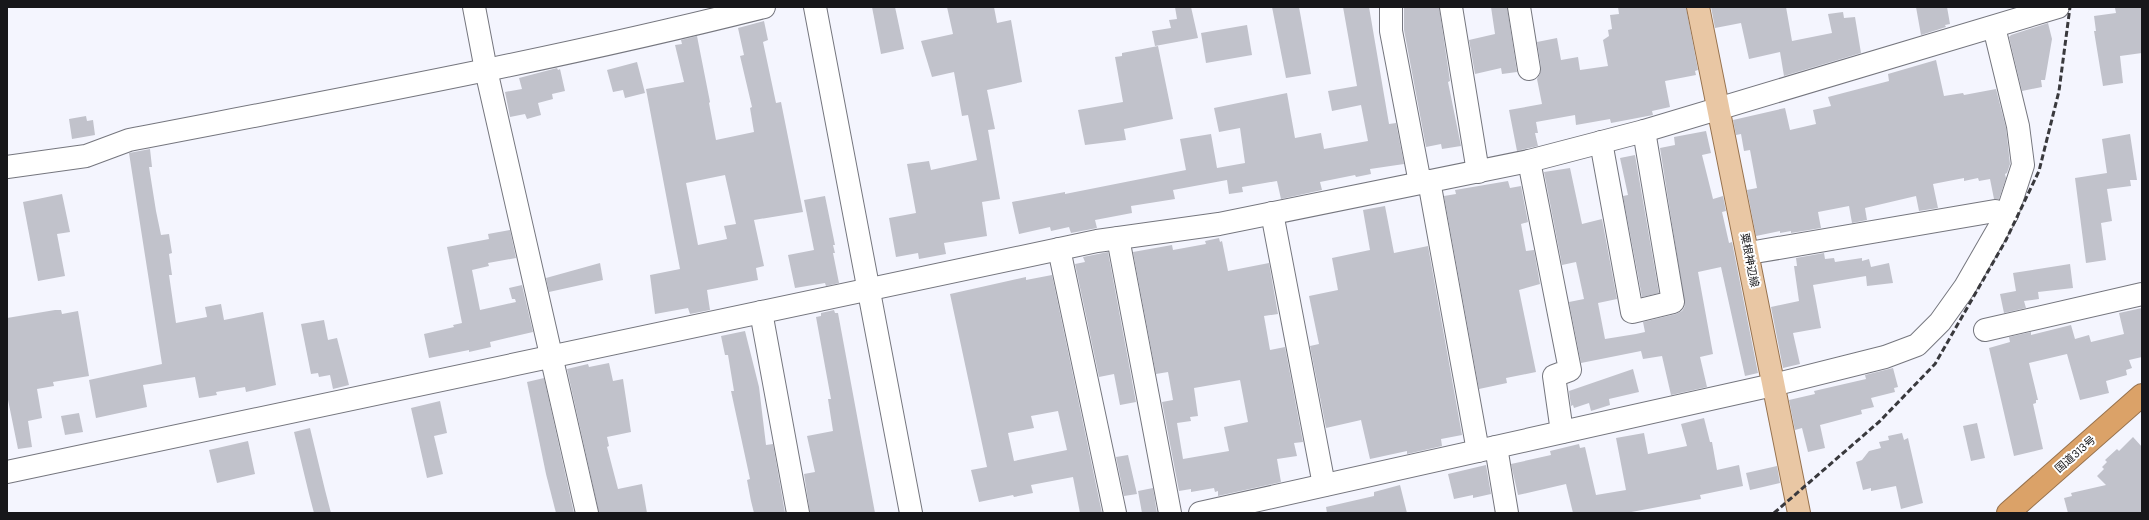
<svg xmlns="http://www.w3.org/2000/svg" width="2149" height="520" font-family="'DM Sans','Noto Sans JP',sans-serif">
<rect width="100%" height="100%" fill="#f4f5fe"/>
<g fill="#c1c2cb" fill-rule="evenodd">
<path d="M872 7H895L904 49 881 54Z"/>
<path d="M947 7H994L997 23 1011 20 1022 82 987 90 995 129 988 130 1000 199 982 202 987 236 944 243 946 254 919 259 918 253 896 257 889 218 916 213 907 164 929 161 931 170 977 160 968 115 962 116 954 72 932 77 921 41 953 34Z"/>
<path d="M1175 7H1191L1198 38 1155 46 1152 31 1171 28 1169 20 1177 19Z"/>
<path d="M1272 7H1299L1311 74 1286 78Z"/>
<path d="M1343 7H1369L1389 124 1396 123 1404 164 1370 169 1371 174 1356 177 1355 175 1320 182 1322 190 1281 199 1277 181 1242 187 1243 192 1229 194 1227 180 1173 190 1175 199 1131 206 1132 213 1095 220 1097 228 1071 233 1069 227 1051 231 1050 227 1019 234 1012 202 1065 192V194L1186 170 1180 139 1211 134 1217 168 1245 163 1240 128 1219 132 1214 108 1287 93 1295 138 1321 133 1324 149 1368 141 1361 105 1332 111 1328 91 1357 86Z"/>
<path d="M1404 7H1439L1450 81 1448 82 1461 146 1442 149 1441 144 1426 147 1404 30Z"/>
<path d="M1491 7H1507L1517 72 1502 74 1501 68 1475 74 1469 40 1495 34Z"/>
<path d="M1618 7H1686L1698 70 1695 71 1696 75 1665 81 1670 107 1652 111 1653 115 1611 123 1610 119 1576 125 1575 115 1536 122 1538 133H1535L1538 146 1517 151 1509 110 1542 104 1537 79 1540 74 1541 67 1537 42 1557 38 1561 60 1578 57 1580 70 1608 66 1603 40 1609 36 1608 30 1612 29 1610 15 1619 14Z"/>
<path d="M1711 7H1786L1792 41 1832 33 1828 14 1843 12 1844 18 1855 17 1861 53 1784 76 1780 52 1749 59 1741 23 1715 28Z"/>
<path d="M1916 7H1947L1950 24 1945 25 1946 27 1921 35Z"/>
<path d="M2124 7H2142V53L2120 56 2123 83 2103 86 2094 31H2096L2094 16 2116 13 2115 8Z"/>
<path d="M764 21 768 40 763 42 776 103 781 102 803 212 754 220 764 266 756 268 758 280 707 290 710 310 690 314 688 308 655 314 650 275 680 269 646 89 684 82 675 45 682 44 681 40 697 36 710 102 709 103 716 140 754 132 750 108 752 107 740 56 744 55 738 28ZM725 175 736 224 724 226 727 239 698 245 686 183Z"/>
<path d="M2048 23 2052 39 2045 80H2041L2042 87 2022 91 2009 37 2011 35Z"/>
<path d="M1247 25 1252 55 1206 63 1201 33Z"/>
<path d="M1158 46 1173 119 1124 129 1126 140 1085 145 1078 110 1123 102 1115 57 1122 56V53Z"/>
<path d="M1936 60 1944 96 1963 93 1964 95 1996 89 2006 128 2010 164 2007 173 2005 174 2006 178 1999 199H1994L1990 179 1979 181 1978 178 1964 181V178L1933 184 1938 208 1919 211 1916 196 1865 208 1867 220 1852 223 1849 206 1818 212 1821 228 1791 233V231L1780 233V231L1756 236 1747 190 1757 188 1750 150 1744 151 1741 134 1736 135 1733 120 1785 108 1790 130 1816 124 1813 110 1831 106 1828 97 1889 81 1888 74Z"/>
<path d="M637 62 645 93 625 98 623 90 613 92 607 70Z"/>
<path d="M557 68 558 70 560 69 565 91 552 94 553 99 538 103 541 115 527 119 525 114 510 117 505 92 522 89 519 78Z"/>
<path d="M86 116 87 121 93 120 95 135 72 139 69 119Z"/>
<path d="M1706 131 1711 153 1702 155 1713 199 1723 196 1726 211 1722 212 1729 243 1732 242 1758 373 1745 376 1721 267 1698 272 1713 354 1700 357 1707 387 1671 395 1662 356 1643 359 1641 351 1581 363 1569 302 1584 299 1576 262 1562 265 1544 172 1570 168 1582 224 1602 219 1617 299 1598 303 1605 339 1636 334 1645 332 1643 322 1676 314 1682 311 1685 306 1660 148 1675 145 1674 137Z"/>
<path d="M2130 134 2137 180H2130L2131 186 2107 189 2112 221 2101 223 2106 260 2086 263 2075 178 2107 173 2102 139Z"/>
<path d="M150 149 152 167H149L156 211 161 235 169 234 172 253 169 254 172 275H169L176 323 207 317 205 307 221 304 224 320 263 312 276 385 246 392 245 387 216 392 217 395 199 398 195 377 143 385 147 407 96 418 89 380 162 364 129 153Z"/>
<path d="M1635 155 1659 293 1642 297 1623 196 1628 195 1620 158Z"/>
<path d="M1508 181 1510 188 1521 186 1528 222 1521 224 1526 251 1534 250 1540 284 1519 290 1536 372 1506 378 1507 383 1479 389 1444 196 1456 194 1455 190Z"/>
<path d="M62 194 70 232 57 234 65 276 38 281 23 202Z"/>
<path d="M825 196 835 245H833L835 253H833L839 283 826 286 825 283 795 288 788 255 814 250 804 200Z"/>
<path d="M1385 206 1394 253 1428 246 1462 435 1441 439 1442 446 1407 454V451L1370 459 1361 420 1326 428 1310 346 1319 344 1309 296 1338 290 1332 258 1370 250 1363 210Z"/>
<path d="M510 230 516 258 488 263 489 266 472 270 480 310 516 302 515 299H512L509 288 522 285 533 332 490 342 491 347 469 352V350L429 358 424 334 454 327 453 325 462 323 447 247 489 239 488 234Z"/>
<path d="M1219 238 1220 242 1222 241 1228 271 1269 263 1278 314 1264 316 1270 350 1285 347 1303 442 1294 443 1297 456 1277 459 1281 482 1218 496V491L1215 492 1214 488 1191 492V489L1179 491 1162 402 1173 400 1168 372 1156 374 1133 252 1172 245 1173 250 1206 244 1205 241ZM1240 380 1248 422 1224 427 1229 451 1183 459 1177 423 1191 421 1190 417 1198 416 1194 388Z"/>
<path d="M1108 252 1136 402 1120 405 1114 374 1099 377 1075 264 1085 262 1083 257Z"/>
<path d="M1824 253 1825 259 1834 258 1835 262 1862 258V261L1869 259 1871 267 1889 263 1893 283 1867 286 1866 276 1813 285 1821 328 1793 333 1800 364 1783 368 1771 307 1799 301 1794 266H1797L1796 258Z"/>
<path d="M600 263 603 280 549 292 546 278Z"/>
<path d="M2070 264 2073 288 2038 292 2039 299 2024 301 2026 308 2004 313 2000 294 2016 291 2013 273Z"/>
<path d="M1052 275 1102 513H1080L1073 477 1031 485 1033 493 1014 497 1013 495 979 502 971 470 987 467 950 294 1026 277V280ZM1058 411 1067 450 1014 461 1008 433 1034 428 1031 416Z"/>
<path d="M2142 308V357L2129 360 2132 368 2126 370 2127 375 2106 381 2109 393 2080 400 2067 354 2029 363 2038 400H2036V403L2033 404 2043 449 2014 456 1989 348 2010 342 2009 337 2031 332V335L2071 325 2075 339 2089 335 2091 342 2124 334 2119 313Z"/>
<path d="M55 310H61L62 314 78 311 89 376 53 382 54 386 37 389 42 418 28 421 32 447 18 449 7 395V318Z"/>
<path d="M834 310 835 313H838L875 513H810L804 474 815 472 807 436 833 431 828 399H831L816 317 821 316V313Z"/>
<path d="M324 320 328 340 337 338 349 385 333 389 330 375 319 377 318 373 311 374 301 324Z"/>
<path d="M745 331 759 387 766 445 773 444 785 513H754L751 501 747 480 750 479 731 391H734L728 355H725L721 336Z"/>
<path d="M609 363 613 381 623 379 631 432 607 437 609 446 607 447 618 489 642 484 647 513H599L567 369 588 364 589 367Z"/>
<path d="M1893 368 1898 387 1894 388 1895 392 1871 398 1874 407 1861 410 1862 414 1820 425 1825 448 1808 452 1802 428 1795 430 1789 400 1815 394 1814 391 1866 379 1865 375Z"/>
<path d="M1633 369 1639 392 1609 399 1610 405 1591 411 1589 403 1574 408 1573 405 1571 406 1569 391Z"/>
<path d="M544 378 574 513H556L546 474 527 382Z"/>
<path d="M440 401 447 433 434 436 443 474 427 478 411 408Z"/>
<path d="M79 413 83 432 65 435 61 416Z"/>
<path d="M1704 418 1710 442H1712L1717 470 1739 465 1743 486 1700 495 1701 499 1626 513H1573L1566 484 1518 495 1511 464 1551 455 1550 451 1579 444 1580 448 1585 447 1596 495 1626 490 1616 438 1644 433 1648 454 1687 446 1681 424Z"/>
<path d="M1977 423 1985 458 1971 461 1963 426Z"/>
<path d="M310 428 325 490 331 513H314L309 494 294 432Z"/>
<path d="M1902 433 1904 440 1908 438 1923 503 1901 509 1896 486 1871 491V488L1863 490 1856 462 1862 460 1869 451 1881 448 1879 442 1889 440 1888 436Z"/>
<path d="M2133 437 2142 447V513H2068L2064 498 2072 496 2071 493 2106 485 2097 476 2104 469 2102 467 2107 462 2105 460 2117 449 2119 451Z"/>
<path d="M248 441 255 474 217 483 209 450Z"/>
<path d="M1128 455 1137 494 1124 496 1116 457Z"/>
<path d="M1486 465 1491 494 1473 498V495L1454 499 1448 474Z"/>
<path d="M1777 466 1780 483 1750 490 1746 473Z"/>
<path d="M1400 485 1407 513H1327L1326 507 1374 496V492Z"/>
<path d="M1153 488 1157 513H1142L1138 491Z"/>
</g>
<g fill="none" stroke-linecap="round" stroke-linejoin="round">
<defs>
<g id="minor">
<path d="M474 7 486 70 587 513"/>
<path d="M815 7 911 513"/>
<path d="M1391 7V31L1420 183"/>
<path d="M1451 7 1478 172"/>
<path d="M1519 7 1529 69"/>
<path d="M1601 142 1632 312 1673 302 1644 131"/>
<path d="M1529 161 1570 370 1554 376 1562 432"/>
<path d="M7 167 86 156 129 140C341 99 554 60 764 7"/>
<path d="M1429 181 1478 451"/>
<path d="M1272 213 1324 485"/>
<path d="M1118 238 1170 513"/>
<path d="M1059 249 1115 513"/>
<path d="M1749 253 1995 211 2007 214"/>
<path d="M761 312 798 513"/>
<path d="M1985 330 2142 294"/>
<path d="M1496 447 1507 513"/>
<path d="M7 472 1097 241 1219 224 1529 161 1644 131 2058 7"/>
<path d="M1200 513 1773 385 1885 357 1917 345 1940 322 1965 287 2007 214 2023 165 2018 126 1994 27"/>
</g>
<path id="major" d="M1698 7 1799 513"/>
<path id="highway" d="M2008 513 2142 395"/>
</defs>
<use href="#minor" stroke="#75767e" stroke-width="24"/>
<use href="#major" stroke="#96714d" stroke-width="24"/>
<use href="#highway" stroke="#96714d" stroke-width="24"/>
<use href="#minor" stroke="#fff" stroke-width="22"/>
<use href="#major" stroke="#e9c7a4" stroke-width="22"/>
<use href="#highway" stroke="#dba268" stroke-width="22"/>
<path stroke="#39393d" stroke-width="3" stroke-dasharray="6 3" stroke-linecap="butt" d="M1774 513 1880 421 1935 364 2006 240 2039 171 2059 91 2070 7"/>
</g>
<g text-anchor="middle" dominant-baseline="central" stroke-width="4" stroke-linejoin="round" paint-order="stroke">
<g font-size="11" fill="#17171a" stroke="#fff">
<text transform="translate(1750 260) rotate(79)">粟根神辺線</text>
<text transform="translate(2075 454) rotate(-41)">国道313号</text>
</g>
</g>
<rect width="2149" height="520" fill="none" stroke="#17171a" stroke-width="16"/>
</svg>
